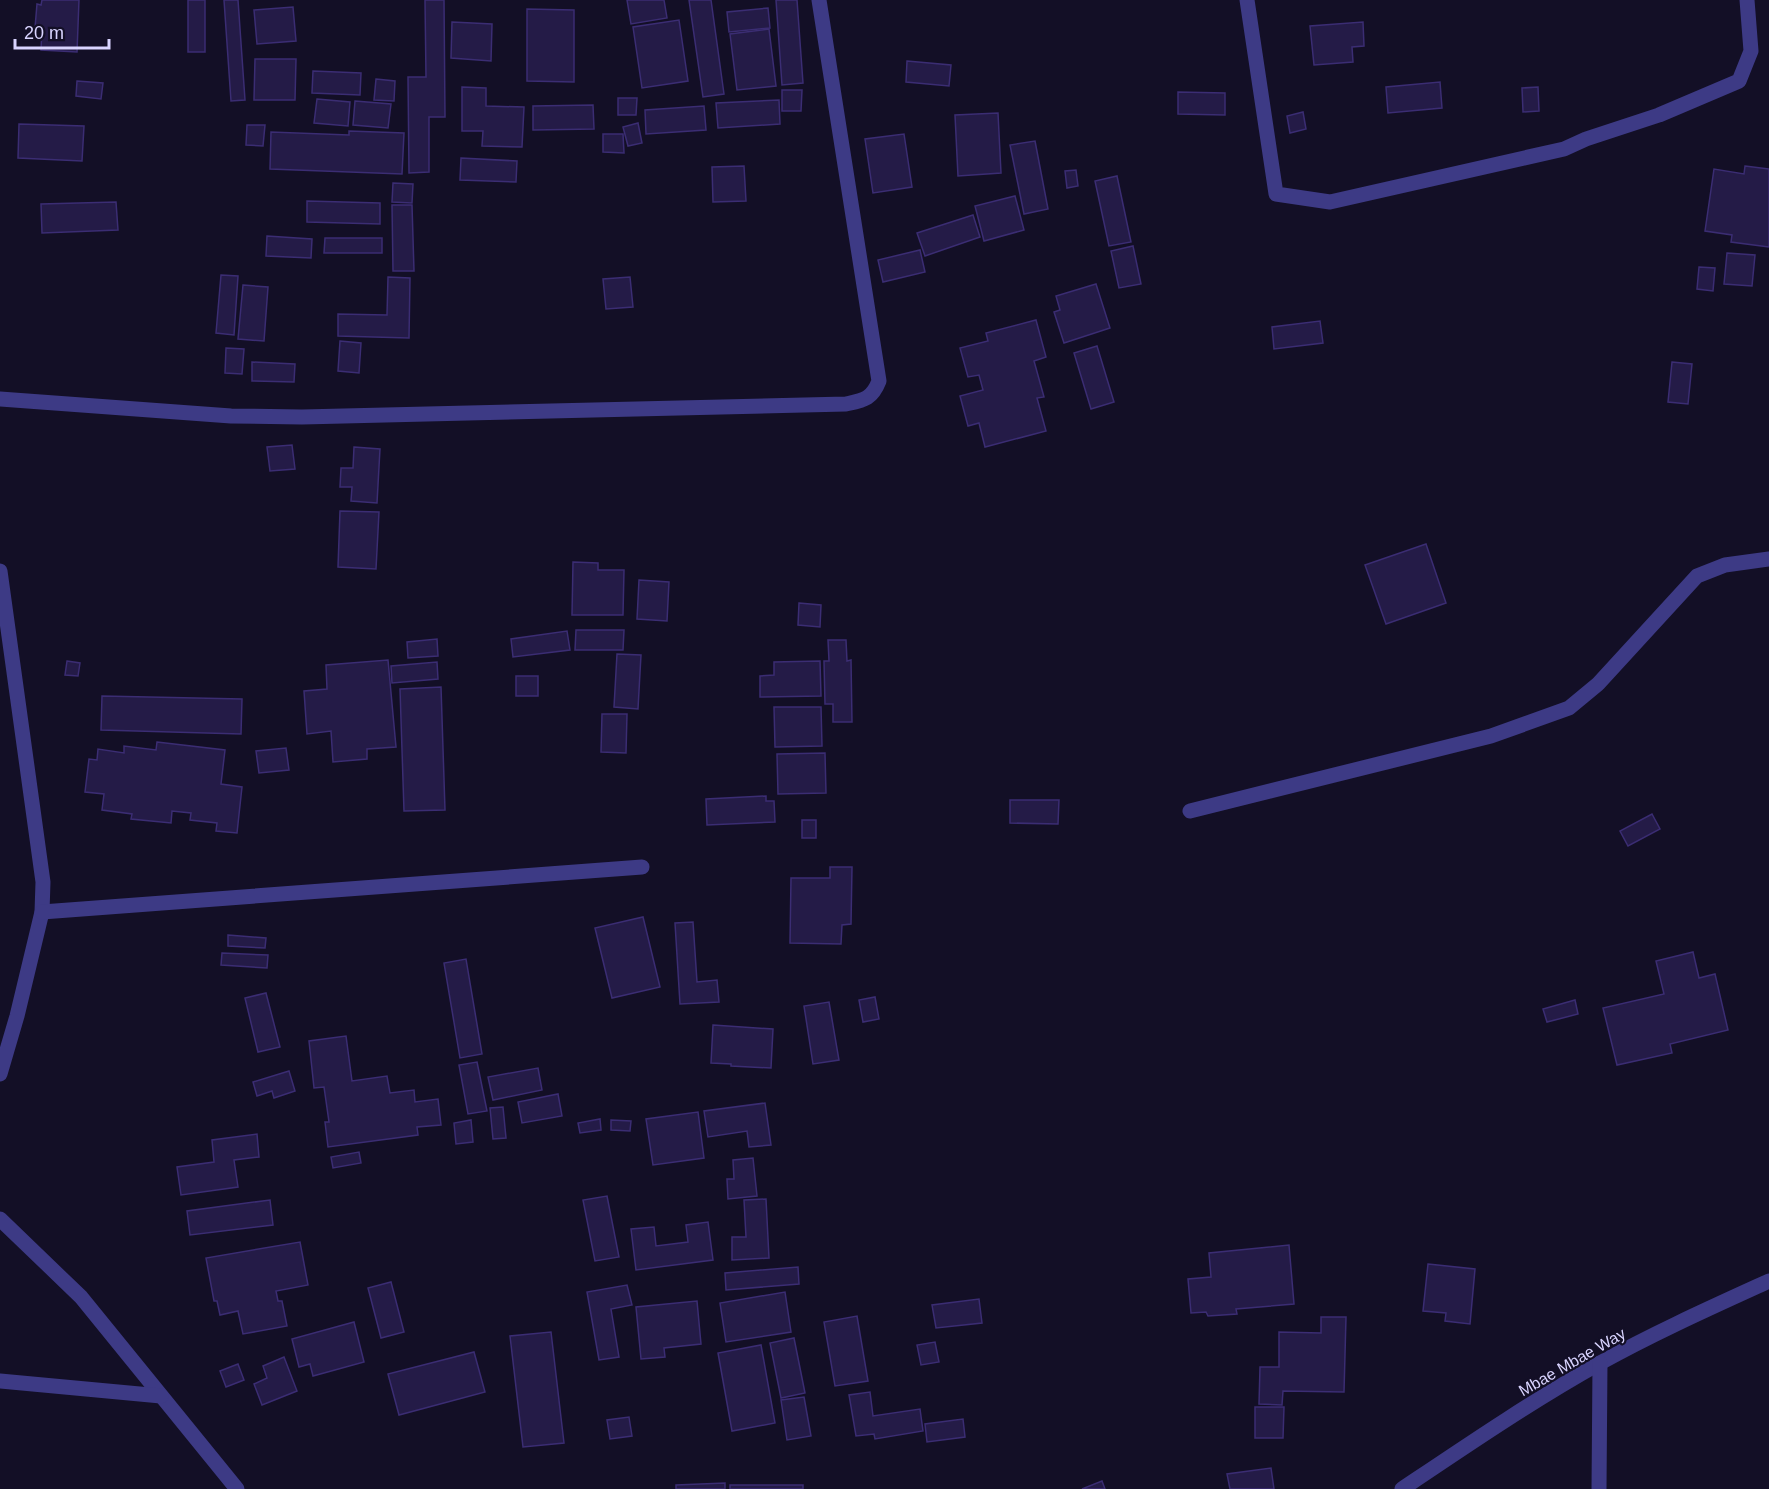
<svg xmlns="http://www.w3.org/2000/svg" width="1769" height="1489" font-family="Helvetica,sans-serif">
<rect width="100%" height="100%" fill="#130f26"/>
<g fill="#241b47" stroke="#3b2d73" stroke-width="1.5">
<path d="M42 0H79L77 52 41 50 42 28H35L37 4 41 5Z"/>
<rect x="188" y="0" width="17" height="52"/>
<path d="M224 0H238L245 100 231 101Z"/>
<path d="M425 0H444L445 117H429V172L409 173 408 77H426Z"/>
<path d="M627 0H664L667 18 631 24Z"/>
<path d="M689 0H711L724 94 703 97Z"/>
<path d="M776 0H797L803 83 782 85Z"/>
<path d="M293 7 296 41 257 44 254 10Z"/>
<path d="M768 8 770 28 729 32 727 12Z"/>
<path d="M527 9 574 10V82L527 81Z"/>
<path d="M679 20 688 81 642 88 633 27Z"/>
<path d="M452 22 492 24 491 61 451 58Z"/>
<path d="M1363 22 1364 46 1352 47 1353 62 1314 65 1310 26Z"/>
<path d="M769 29 776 86 737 90 730 34Z"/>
<path d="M255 59H296L295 100H254Z"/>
<path d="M907 61 951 65 949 86 906 82Z"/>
<path d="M313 71 361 73 360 95 312 93Z"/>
<path d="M376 79 395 81 394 101 374 100Z"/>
<path d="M77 81 103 83 101 99 76 96Z"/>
<path d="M1440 82 1442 108 1388 113 1386 87Z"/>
<path d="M462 87 486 88V106L524 107 522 147 482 146 483 131H462Z"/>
<path d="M1538 87 1539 111 1523 112 1522 88Z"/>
<path d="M782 90H802L801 111H782Z"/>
<path d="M1178 92 1225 93V115L1178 114Z"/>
<path d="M618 98H637L636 115H618Z"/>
<path d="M317 99 350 102 348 126 314 123Z"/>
<path d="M779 100 780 124 718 128 716 103Z"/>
<path d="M355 101 391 104 388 128 353 125Z"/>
<path d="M593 105 594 129 533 130V106Z"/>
<path d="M704 106 706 130 646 134 645 110Z"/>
<path d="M1303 112 1306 129 1290 133 1287 116Z"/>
<path d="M998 113 1001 173 958 176 955 115Z"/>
<path d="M638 123 642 143 628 146 623 127Z"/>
<path d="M19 124 84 126 82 161 18 158Z"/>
<path d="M247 125H265L263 146 246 145Z"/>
<path d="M349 131 404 133 402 174 270 169 271 132 349 135Z"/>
<path d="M603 134H623L624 153 603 152Z"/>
<path d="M904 134 912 187 873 193 865 139Z"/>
<path d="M1035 141 1048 209 1024 214 1010 145Z"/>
<path d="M461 158 517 161 516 182 460 180Z"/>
<path d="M744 166 746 201 713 202 712 167Z"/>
<path d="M1745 166 1769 169V247L1731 242 1732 235 1705 231 1714 169 1744 174Z"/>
<path d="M1076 170 1078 186 1067 188 1065 171Z"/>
<path d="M1117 176 1131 242 1109 246 1095 181Z"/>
<path d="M393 183 413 184 412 203 392 202Z"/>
<path d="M1015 196 1024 230 984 241 975 206Z"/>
<path d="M307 201 380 203V224L307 222Z"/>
<path d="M116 202 118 230 42 233 41 204Z"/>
<path d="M392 205H412L414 271H393Z"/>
<path d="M973 215 980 237 925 256 917 233Z"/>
<path d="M267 236 312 239 311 258 266 256Z"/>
<path d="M325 238H382V253H324Z"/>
<path d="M1133 246 1141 284 1119 288 1111 251Z"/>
<path d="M920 250 925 272 883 282 878 260Z"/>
<path d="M1727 253 1755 255 1752 286 1724 284Z"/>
<path d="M1699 267 1715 268 1713 291 1697 289Z"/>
<path d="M221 275 238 276 234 335 216 333Z"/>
<path d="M388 277 410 278 409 338 338 336V314L387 315Z"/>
<path d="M630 277 633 307 606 309 603 279Z"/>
<path d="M1096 284 1110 328 1064 343 1054 312 1060 310 1056 296Z"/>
<path d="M243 285 268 287 264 341 238 339Z"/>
<path d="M1036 320 1046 357 1034 361 1044 397 1037 398 1046 431 985 447 979 423 968 426 960 396 983 390 979 375 968 377 960 348 988 341 986 333Z"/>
<path d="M1320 321 1323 343 1274 349 1272 327Z"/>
<path d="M340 341 361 343 359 373 338 371Z"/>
<path d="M1097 346 1114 402 1091 409 1074 353Z"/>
<path d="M226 348 244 349 242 374 225 373Z"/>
<path d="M252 362 295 364 294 382 252 381Z"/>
<path d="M1672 362 1692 364 1688 404 1668 402Z"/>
<path d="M292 445 295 469 270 471 267 447Z"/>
<path d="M354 447 380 449 377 503 351 501 352 487H340L341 468H353Z"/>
<path d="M340 511 379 512 376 569 338 567Z"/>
<path d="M1426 544 1446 603 1386 624 1365 565Z"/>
<path d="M573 562 598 563V570H624L623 615H572Z"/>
<path d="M639 580 669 582 667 621 637 619Z"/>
<path d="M799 603 821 605 820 627 798 625Z"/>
<path d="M576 630H624L623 650H575Z"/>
<path d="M567 631 570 650 513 657 511 639Z"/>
<path d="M437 639 438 656 408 658 407 642Z"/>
<path d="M828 640H846L847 661 851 660 852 722H833V704H825L824 661H829Z"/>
<path d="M617 654 641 655 638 709 614 707Z"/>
<path d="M388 660 396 747 367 749V759L333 762 331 731 307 734 304 691 327 689 326 665Z"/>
<path d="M67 661 80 663 78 676 65 675Z"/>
<path d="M820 661 821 696 760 697V676L774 675V662Z"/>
<path d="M437 662 438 679 392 683 391 666Z"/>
<rect x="516" y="676" width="22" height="20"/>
<path d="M441 687 445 810 404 811 400 689Z"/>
<path d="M102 696 242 699 241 734 101 730Z"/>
<path d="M774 707H821L822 746 775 747Z"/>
<path d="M602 714H627L626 753 601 752Z"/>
<path d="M157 742 225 750 221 784 242 787 237 833 216 831 217 823 190 820 191 813 172 811 171 823 131 819 132 814 102 810 104 794 85 792 89 759 97 760 98 749 124 753V746L156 750Z"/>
<path d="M286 748 289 770 259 773 256 751Z"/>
<path d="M825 753 826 793 778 794 777 754Z"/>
<path d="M766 796V801H774L775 822 707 825 706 799Z"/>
<path d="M1010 800H1059L1058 824 1010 823Z"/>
<path d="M1652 814 1660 829 1628 846 1620 831Z"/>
<rect x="802" y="820" width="14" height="18"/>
<path d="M830 867H852L851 924 842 925 841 944 790 943 791 878H830Z"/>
<path d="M643 917 660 987 612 998 595 928Z"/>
<path d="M693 922 697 982 717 980 719 1002 680 1004 675 923Z"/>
<path d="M228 935 266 938 265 948 228 946Z"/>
<path d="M1693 952 1699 978 1715 974 1728 1030 1670 1044 1672 1053 1617 1065 1603 1008 1664 994 1656 961Z"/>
<path d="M222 953 268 955 267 968 221 965Z"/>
<path d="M466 959 482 1054 460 1058 444 963Z"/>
<path d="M266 993 280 1047 258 1052 245 998Z"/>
<path d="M875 997 879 1019 863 1022 859 1000Z"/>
<path d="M1575 1000 1578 1014 1547 1022 1543 1009Z"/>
<path d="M829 1002 839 1060 813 1064 804 1006Z"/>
<path d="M713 1025 773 1029 771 1068 731 1066V1064L711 1063Z"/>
<path d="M346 1036 352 1081 387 1076 390 1093 414 1090 415 1102 438 1099 441 1125 417 1127 418 1135 328 1147 325 1122H329L324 1087 314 1088 309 1041Z"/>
<path d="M477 1062 487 1111 468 1114 459 1065Z"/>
<path d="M538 1068 542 1090 493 1100 488 1077Z"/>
<path d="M289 1071 295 1091 274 1098 272 1091 257 1096 253 1082Z"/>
<path d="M558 1094 562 1116 522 1123 518 1102Z"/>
<path d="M765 1103 771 1145 749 1147 747 1131 708 1137 704 1111Z"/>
<path d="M503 1107 506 1138 493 1139 490 1108Z"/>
<path d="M698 1112 704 1158 653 1165 646 1119Z"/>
<path d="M600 1119 601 1130 580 1133 578 1123Z"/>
<path d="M471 1120 473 1142 456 1144 454 1123Z"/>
<path d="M611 1120 631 1121 630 1131 611 1130Z"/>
<path d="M257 1134 259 1157 234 1160 238 1187 181 1195 177 1167 214 1162 212 1140Z"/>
<path d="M359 1152 361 1163 333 1168 331 1157Z"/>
<path d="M753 1158 757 1196 728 1199 727 1179H734L733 1160Z"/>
<path d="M607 1196 619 1257 595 1261 583 1200Z"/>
<path d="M766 1199 769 1258 732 1260V1237H746L744 1200Z"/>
<path d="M270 1200 273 1225 190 1235 187 1211Z"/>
<path d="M708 1222 713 1260 636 1270 631 1229 654 1227 656 1246 688 1242 686 1225Z"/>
<path d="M300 1242 308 1285 276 1291 278 1301H282L287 1326 243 1334 238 1311 220 1315 217 1301H214L206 1258Z"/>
<path d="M1289 1245 1294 1304 1236 1309 1237 1314 1208 1316 1206 1312 1191 1313 1188 1279 1211 1277 1209 1253Z"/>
<path d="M1428 1264 1475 1269 1470 1324 1445 1321 1446 1313 1423 1311Z"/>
<path d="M798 1267 799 1284 726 1290 725 1273Z"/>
<path d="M391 1282 404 1332 381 1338 368 1288Z"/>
<path d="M627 1285 632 1305 611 1309 619 1357 599 1360 587 1292Z"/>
<path d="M785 1292 791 1332 726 1342 720 1303Z"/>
<path d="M979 1299 982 1323 936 1328 932 1305Z"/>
<path d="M697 1301 701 1344 664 1348 665 1357 641 1359 636 1307Z"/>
<path d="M857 1316 868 1381 835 1386 824 1322Z"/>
<path d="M1321 1317H1346L1344 1392 1283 1391 1282 1405 1259 1404 1260 1367H1279V1332L1321 1333Z"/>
<path d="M354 1322 364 1362 313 1376 310 1364 299 1367 292 1339Z"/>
<path d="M551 1332 564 1443 523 1447 510 1336Z"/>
<path d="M794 1338 805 1393 781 1398 770 1343Z"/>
<path d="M935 1342 939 1362 921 1365 917 1345Z"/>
<path d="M761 1345 775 1423 732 1431 718 1353Z"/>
<path d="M474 1352 485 1392 399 1415 388 1374Z"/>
<path d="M284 1357 297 1391 262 1405 254 1384 267 1378 263 1366Z"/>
<path d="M238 1364 244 1380 226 1387 220 1371Z"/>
<path d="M870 1392 873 1416 920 1409 923 1431 875 1439 874 1434 856 1436 849 1395Z"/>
<path d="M804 1397 811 1436 787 1440 781 1400Z"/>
<path d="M1255 1407H1284L1283 1438H1255Z"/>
<path d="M629 1417 632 1436 610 1439 607 1420Z"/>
<path d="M963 1419 965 1437 927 1442 925 1424Z"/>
<path d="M1271 1468 1274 1489H1230L1227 1474Z"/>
<path d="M1102 1481 1105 1489H1082Z"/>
<path d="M725 1483V1489H676V1485Z"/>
<rect x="730" y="1485" width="73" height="4"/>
</g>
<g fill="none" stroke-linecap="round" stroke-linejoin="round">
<g stroke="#3d3a85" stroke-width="15">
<path d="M1247 0 1276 194 1330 202 1564 149 1586 139 1659 115 1739 81 1751 51 1747 0"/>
<path d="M0 399 231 416 302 417 846 404C864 400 872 399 879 381L819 0"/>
<path d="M0 571 43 882 42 912 17 1016 0 1074"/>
<path d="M1190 811 1491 736 1569 708 1598 684 1697 576 1725 565 1769 559"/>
<path d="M42 912 642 867"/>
<path d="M0 1219 81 1297 237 1489"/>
<path d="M0 1381 161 1396"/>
<path d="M1402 1489C1466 1446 1532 1401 1600 1363 1654 1333 1712 1307 1769 1281"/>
<path d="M1599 1489 1600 1363"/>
</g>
</g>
<g text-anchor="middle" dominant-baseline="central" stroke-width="4.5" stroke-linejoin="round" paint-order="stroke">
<g font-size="16" fill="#d9d4ff" stroke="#130f26">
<text transform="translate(1572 1362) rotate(-30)">Mbae Mbae Way</text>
</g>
</g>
<path d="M15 39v9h94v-9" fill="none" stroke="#d9d4ff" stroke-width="3"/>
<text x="24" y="39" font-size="18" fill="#d9d4ff" stroke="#130f26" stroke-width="4.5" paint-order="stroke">20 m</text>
</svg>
